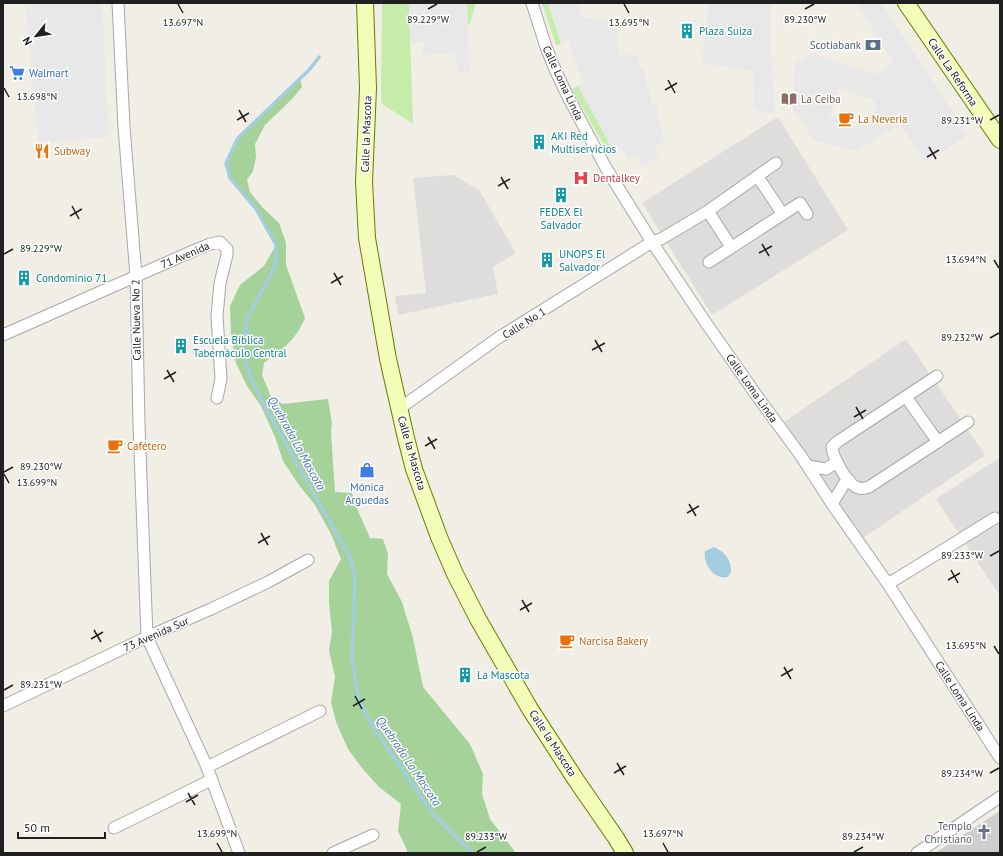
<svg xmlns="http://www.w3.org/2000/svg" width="1003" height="856" font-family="'PT Sans',sans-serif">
<rect width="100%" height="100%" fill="#f1eee5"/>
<g fill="#dedddc">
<path d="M778 117 848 230 712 315 642 203Z"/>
<path d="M453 175 479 190 516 253 493 267 498 294 398 315 395 296 426 293 413 178Z"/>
<path d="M906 339 985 455 863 538 784 422Z"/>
<path d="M999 458 1000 460V596L936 499Z"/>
</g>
<path fill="#cecece" d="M1000 811V853H935Z"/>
<g fill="#c5eda9">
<path d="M382 3H409L413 124 381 103Z"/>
<path d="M467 3H476L470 23 468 25Z"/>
<path d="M542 3H548L561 44 556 45Z"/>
<path d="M578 86 612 148 607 151 572 89Z"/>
</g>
<path fill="#a4d298" d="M300 78 302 87 292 99 265 125 255 144 256 157 253 171 247 180 250 192 263 208 279 223 286 243V265L305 318C295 341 284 348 264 363L262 375 272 399 283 404 328 399 332 423 331 433 335 492 352 493 358 511 370 538 383 539 388 554 387 574 402 602 413 638 423 687 470 744 483 774 482 794 490 819 516 853H407V850L398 831 401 804 379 787 362 768 348 749 336 722 331 702 335 677 329 650 332 632 329 603V581L341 559 331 534 315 505 299 485 283 461 275 437 261 406 247 386 236 363 231 335 230 306 240 285 264 266 276 245 256 209 230 178 226 163 238 138Z"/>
<g fill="#e8e8e8" fill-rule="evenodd">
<path d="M25 3H102L109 137 38 142Z"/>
<path d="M409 3H467L469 73H458L455 53 423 55V42L410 43Z"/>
<path d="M548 3H577L581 15 585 18 617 20 619 55H638L640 68H643L652 104 656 103 664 144 660 142 655 147 657 153 661 155 642 166 636 156 628 160 618 145 612 148 578 86 584 82 579 72 569 40 561 44Z"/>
<path d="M709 3H771V51L775 114 755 110 753 71 702 63Z"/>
<path d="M856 3H881L968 135 925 162 900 124 856 151 813 140 793 108 795 64 812 53 876 74 894 63ZM838 89 874 100 877 110 855 126 830 117Z"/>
</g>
<path fill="#a3cee1" d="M714 547C725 552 731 559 731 572L728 577C714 580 703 565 705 551Z"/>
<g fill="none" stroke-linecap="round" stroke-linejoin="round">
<path stroke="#a3cee1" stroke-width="3.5" d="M319 57 310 69 238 138 226 163 230 178 256 209 276 245 275 266 247 319 243 350 251 379 263 403 350 558 355 578 352 659 359 700 371 724 433 814 472 853"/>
<defs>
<g id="street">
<path d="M118 3 124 127 136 276 139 425 147 637 207 767 239 853"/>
<path d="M532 3 546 47 554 67 566 93 606 168 652 242 706 323 757 396 801 456 832 504 888 584 1000 758"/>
<path d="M758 177 782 213"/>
<path d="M708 211 731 247"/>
<path d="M709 262 800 203 807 214"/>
<path d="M3 335 193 251 210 244 220 242 227 249V255L220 283 217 316 221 379 217 398"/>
<path d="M937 376 837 442 832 447C833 458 848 486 859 488 862 489 866 488 869 487L968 422"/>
<path d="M906 397 938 442"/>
<path d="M399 409 498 338 652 242 661 239 708 211 776 163"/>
<path d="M808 466 826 469 837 462"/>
<path d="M832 504 844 484 849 480"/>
<path d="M888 584 995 518"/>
<path d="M3 706 147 637 211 609 268 582 308 560"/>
<path d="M207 767 320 711"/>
<path d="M114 828 211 780"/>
<path d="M333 853 373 835"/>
<path d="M917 853 1000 797"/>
</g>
<g id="secondary">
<path d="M365 3 368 88 364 182 367 238 388 359 406 438 414 469 439 537 455 574 478 619 530 709 576 780 616 838 625 853"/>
<path d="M906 3 1000 140"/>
</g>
</defs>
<use href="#street" stroke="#a7a7a7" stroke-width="13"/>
<use href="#secondary" stroke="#657d00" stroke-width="18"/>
<use href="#street" stroke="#fff" stroke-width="11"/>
<use href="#secondary" stroke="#f4fdb7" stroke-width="16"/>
</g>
<path fill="none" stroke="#202020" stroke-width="1.5" d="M178 4 183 13M624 4 629 13M428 9 437 4M805 9 814 4M668 80 675 93M4 88 9 97M665 90 677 83M239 110 246 122M237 120 249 113M990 120 999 115M929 147 936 159M927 157 939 150M501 177 508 189M498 186 510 179M72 206 79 219M70 216 82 209M762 244 769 256M759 253 772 246M4 254 13 249M994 260 999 268M334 273 341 285M331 283 343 276M990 338 999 333M595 340 602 352M592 350 605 343M167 370 174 382M164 379 176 372M856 407 863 419M854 417 866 410M428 437 435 449M425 446 437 439M4 472 13 467M4 474 9 483M689 504 696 516M687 513 699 506M261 533 268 545M258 543 270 536M990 556 999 551M951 570 958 583M948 580 960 573M522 600 529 612M520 610 532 603M94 630 101 642M91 639 103 632M994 646 999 654M784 667 791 679M781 676 793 669M4 690 13 685M355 696 362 709M353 706 365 699M617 763 624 775M614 773 626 766M990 773 999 768M188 793 195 805M186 802 198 795M217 843 222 852M663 843 668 852M477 852 486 847M854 852 863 847"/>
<defs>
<symbol id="building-bare" viewBox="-9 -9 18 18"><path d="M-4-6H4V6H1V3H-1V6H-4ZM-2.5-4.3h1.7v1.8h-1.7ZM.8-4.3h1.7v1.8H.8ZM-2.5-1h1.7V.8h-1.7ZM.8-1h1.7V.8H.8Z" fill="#0f9aa8" stroke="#fff" stroke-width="2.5" paint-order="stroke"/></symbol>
<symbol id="bank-bare" viewBox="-9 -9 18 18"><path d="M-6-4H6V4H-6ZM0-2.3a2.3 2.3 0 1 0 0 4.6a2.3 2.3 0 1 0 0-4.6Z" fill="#5c6f8a" stroke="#fff" stroke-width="2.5" paint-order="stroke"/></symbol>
<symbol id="supermarket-bare" viewBox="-9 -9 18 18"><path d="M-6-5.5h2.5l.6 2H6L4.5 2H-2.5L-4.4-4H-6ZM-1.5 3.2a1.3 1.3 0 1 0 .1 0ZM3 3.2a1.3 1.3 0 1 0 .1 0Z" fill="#3f7fe0" stroke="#fff" stroke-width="2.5" paint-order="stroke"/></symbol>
<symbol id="library-bare" viewBox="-9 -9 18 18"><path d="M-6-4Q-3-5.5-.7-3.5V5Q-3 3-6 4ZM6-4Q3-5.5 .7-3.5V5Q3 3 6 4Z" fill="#8d6e63" stroke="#fff" stroke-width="2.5" paint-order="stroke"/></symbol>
<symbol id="cafe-bare" viewBox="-9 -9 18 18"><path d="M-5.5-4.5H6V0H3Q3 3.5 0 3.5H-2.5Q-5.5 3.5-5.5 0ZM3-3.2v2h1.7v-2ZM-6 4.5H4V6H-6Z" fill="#e8710a" stroke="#fff" stroke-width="2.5" paint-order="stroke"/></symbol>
<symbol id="restaurant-bare" viewBox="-9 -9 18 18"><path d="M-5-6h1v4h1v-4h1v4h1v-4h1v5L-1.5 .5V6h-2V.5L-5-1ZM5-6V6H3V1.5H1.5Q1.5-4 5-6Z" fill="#e8710a" stroke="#fff" stroke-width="2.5" paint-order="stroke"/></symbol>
<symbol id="hospital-bare" viewBox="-9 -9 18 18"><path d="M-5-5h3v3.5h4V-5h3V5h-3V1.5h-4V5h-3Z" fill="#e0444e" stroke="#fff" stroke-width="2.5" paint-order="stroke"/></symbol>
<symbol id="shop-bare" viewBox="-9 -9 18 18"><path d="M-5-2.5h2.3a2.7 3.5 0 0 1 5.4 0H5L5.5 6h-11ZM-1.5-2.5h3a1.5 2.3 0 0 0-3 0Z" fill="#3f7fe0" stroke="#fff" stroke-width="2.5" paint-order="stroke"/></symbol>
<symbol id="church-bare" viewBox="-9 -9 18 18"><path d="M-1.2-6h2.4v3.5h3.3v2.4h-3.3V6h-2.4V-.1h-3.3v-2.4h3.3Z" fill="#6b7280" stroke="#fff" stroke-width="2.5" paint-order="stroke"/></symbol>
</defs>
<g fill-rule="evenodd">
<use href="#building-bare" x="676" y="20" width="22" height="22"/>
<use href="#bank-bare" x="862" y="34" width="22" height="22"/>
<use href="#supermarket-bare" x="6" y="62" width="22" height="22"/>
<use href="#library-bare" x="778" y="88" width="22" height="22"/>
<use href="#cafe-bare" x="835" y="108" width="22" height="22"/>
<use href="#building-bare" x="528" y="131" width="22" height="22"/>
<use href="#restaurant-bare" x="31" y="140" width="22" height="22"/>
<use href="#hospital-bare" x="570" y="167" width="22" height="22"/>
<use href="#building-bare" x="550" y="184" width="22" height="22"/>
<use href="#building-bare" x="536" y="249" width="22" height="22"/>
<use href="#building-bare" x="13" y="267" width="22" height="22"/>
<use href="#building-bare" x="170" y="335" width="22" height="22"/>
<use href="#cafe-bare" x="104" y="435" width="22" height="22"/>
<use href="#shop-bare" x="356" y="459" width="22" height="22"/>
<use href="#cafe-bare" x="556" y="630" width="22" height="22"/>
<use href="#building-bare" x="454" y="664" width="22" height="22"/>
<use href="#church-bare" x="973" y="821" width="22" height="22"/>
</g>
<g text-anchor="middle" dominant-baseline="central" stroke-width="3" stroke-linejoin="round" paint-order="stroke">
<g font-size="11" fill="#0d838f" stroke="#fff" text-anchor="start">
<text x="699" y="31">Plaza Suiza</text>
<text x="551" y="136">AKI Red<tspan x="551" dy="13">Multiservicios</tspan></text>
<text x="561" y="212" text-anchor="middle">FEDEX El<tspan x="561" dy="13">Salvador</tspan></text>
<text x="559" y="254">UNOPS El<tspan x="559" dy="13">Salvador</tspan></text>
<text x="36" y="278">Condominio 71</text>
<text x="193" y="340">Escuela Bíblica<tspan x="193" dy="13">Tabernáculo Central</tspan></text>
<text x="477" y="675">La Mascota</text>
</g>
<g font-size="11" fill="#4e5e75" stroke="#fff" text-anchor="end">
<text x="861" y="45">Scotiabank</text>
</g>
<g font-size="11" fill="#202020" stroke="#fff">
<text transform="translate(953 72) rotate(56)">Calle La Reforma</text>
<text transform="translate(563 83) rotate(65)">Calle Loma Linda</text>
<text transform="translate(366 134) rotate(-88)">Calle la Mascota</text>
<text transform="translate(185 255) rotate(-23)">71 Avenida</text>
<text transform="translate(136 320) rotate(-91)">Calle Nueva No 2</text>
<text transform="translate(524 323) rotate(-32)">Calle No 1</text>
<text transform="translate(752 388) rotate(55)">Calle Loma Linda</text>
<text transform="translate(412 453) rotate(74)">Calle la Mascota</text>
<text transform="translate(156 634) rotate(-24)">73 Avenida Sur</text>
<text transform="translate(960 696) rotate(57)">Calle Loma Linda</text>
<text transform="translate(553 743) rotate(57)">Calle la Mascota</text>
</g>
<g font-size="11" fill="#366cbe" stroke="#fff" text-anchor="start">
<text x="29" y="73">Walmart</text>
<text x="367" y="487" text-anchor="middle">Mónica<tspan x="367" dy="13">Arguedas</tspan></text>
</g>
<g font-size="11" fill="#785e54" stroke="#fff" text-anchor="start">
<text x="801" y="99">La Ceiba</text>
</g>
<g font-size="11" fill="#c56008" stroke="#fff" text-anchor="start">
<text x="858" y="119">La Neveria</text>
<text x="54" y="151">Subway</text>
<text x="127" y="446">Cafétero</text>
<text x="579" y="641">Narcisa Bakery</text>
</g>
<g font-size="11" fill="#be3a42" stroke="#fff" text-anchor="start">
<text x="593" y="178">Dentalkey</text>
</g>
<g font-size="11" fill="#5b616d" stroke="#fff" text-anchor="end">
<text x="972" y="826">Templo<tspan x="972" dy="13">Christiano</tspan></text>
</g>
<g font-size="12" font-style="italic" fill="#4674b5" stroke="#fff">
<text transform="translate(297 443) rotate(61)">Quebrada La Mascota</text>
<text transform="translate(409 761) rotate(56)">Quebrada La Mascota</text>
</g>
</g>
<g font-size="10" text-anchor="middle" fill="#202020" stroke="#fff" stroke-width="3" stroke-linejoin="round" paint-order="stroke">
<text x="428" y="23">89.229°W</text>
<text x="805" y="23">89.230°W</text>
<text x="183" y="26">13.697°N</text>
<text x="629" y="26">13.695°N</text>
<text x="37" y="100">13.698°N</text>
<text x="962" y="124">89.231°W</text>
<text x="41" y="252">89.229°W</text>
<text x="966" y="263">13.694°N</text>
<text x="962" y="341">89.232°W</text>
<text x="41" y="470">89.230°W</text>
<text x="37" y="486">13.699°N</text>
<text x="962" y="559">89.233°W</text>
<text x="966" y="649">13.695°N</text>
<text x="41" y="688">89.231°W</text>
<text x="962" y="777">89.234°W</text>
<text x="217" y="837">13.699°N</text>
<text x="663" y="837">13.697°N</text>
<text x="486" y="840">89.233°W</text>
<text x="863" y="840">89.234°W</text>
</g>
<rect width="1003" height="856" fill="none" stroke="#202020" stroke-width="8"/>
<g transform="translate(36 36) rotate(240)" stroke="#ffffff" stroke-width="3" paint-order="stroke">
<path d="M0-3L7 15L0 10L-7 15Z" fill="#202020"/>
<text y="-6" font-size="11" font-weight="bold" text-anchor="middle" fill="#202020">N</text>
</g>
<path d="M18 832v6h87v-6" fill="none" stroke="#202020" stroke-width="2"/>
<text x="24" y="832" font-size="12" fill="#202020" stroke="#ffffff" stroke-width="3" paint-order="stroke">50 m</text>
</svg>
